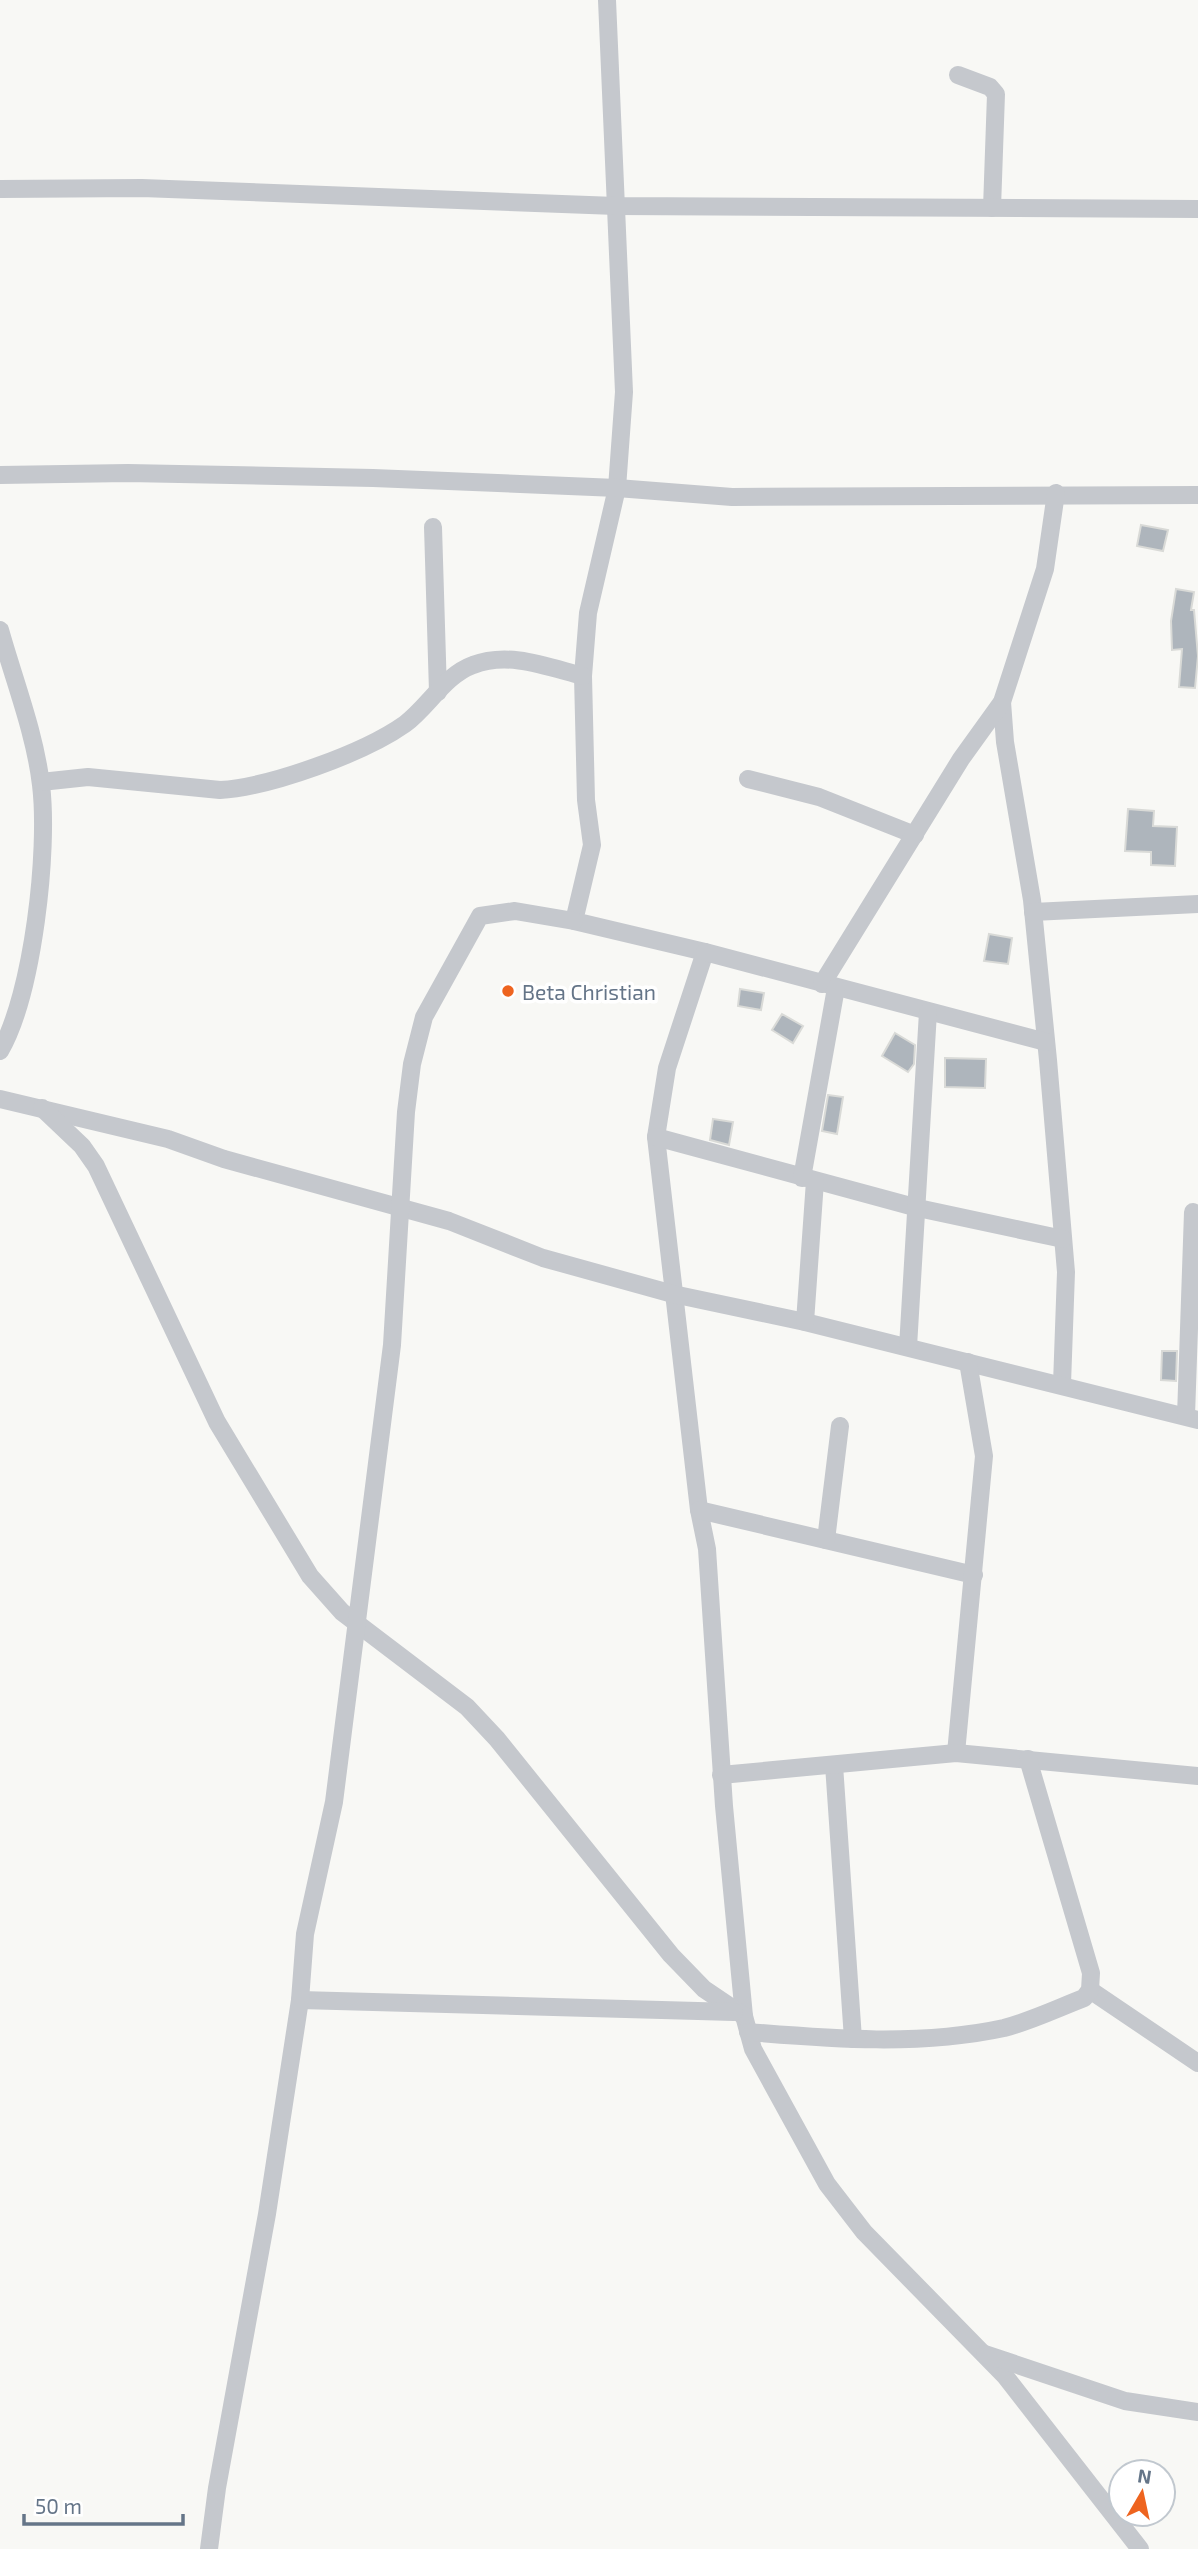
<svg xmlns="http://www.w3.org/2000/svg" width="1198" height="2549" font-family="'Exo 2',sans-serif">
<rect width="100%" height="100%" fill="#f8f8f5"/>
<g fill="#aeb5bc" stroke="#d9dad7" stroke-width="2">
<path d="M1141 525 1168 530 1163 551 1137 546Z"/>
<path d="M1176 589 1194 592 1191 610H1194L1198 656 1195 688 1179 687 1182 649 1172 650 1171 621Z"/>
<path d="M1128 809 1154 811 1153 826 1177 827 1175 866 1151 865V852L1125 851Z"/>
<path d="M989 934 1012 938 1008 964 984 961Z"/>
<path d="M740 989 764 993 761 1010 738 1006Z"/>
<path d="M782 1014 803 1026 793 1043 772 1030Z"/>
<path d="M895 1033 915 1045 914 1064 908 1072 882 1056Z"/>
<path d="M945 1058 986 1059 985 1088 945 1087Z"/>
<path d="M828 1095 843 1097 837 1134 822 1131Z"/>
<path d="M713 1119 733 1122 729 1145 710 1140Z"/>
<path d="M1162 1351H1177L1176 1381 1161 1380Z"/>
</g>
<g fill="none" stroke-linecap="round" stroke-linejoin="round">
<g stroke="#c5c8cd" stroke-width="18">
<path d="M607 0 624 392 617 488 588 613 583 676 586 800 592 845 574 921 705 952 667 1068 656 1137 699 1510 707 1549 724 1806 744 2016 753 2049 827 2184 864 2232 1005 2376 1140 2549"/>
<path d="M958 75 990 87 996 94 992 208"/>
<path d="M0 189 142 188 616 206 1198 209"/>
<path d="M0 475 128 473 373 478 617 488 732 497 1198 495"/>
<path d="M433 527 438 692"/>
<path d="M0 630C14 680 35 733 41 785 49 850 33 994 0 1051"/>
<path d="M1002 702 1005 742 1032 900 1048 1060 1066 1272 1062 1384"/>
<path d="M748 779 819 797 915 835"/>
<path d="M41 782 88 777 220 790C270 787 364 753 405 724 428 707 445 675 473 665 509 651 548 667 583 676"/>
<path d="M1033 912 1198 904"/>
<path d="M705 952 1046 1042"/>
<path d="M822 984 961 759 1002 702 1045 569 1056 493"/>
<path d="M0 1099 168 1139 224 1159 449 1221 543 1258 673 1294 805 1322 1198 1420"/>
<path d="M42 1108 82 1146 96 1166 217 1422 310 1576 342 1612 467 1707 497 1739 671 1955 704 1989 744 2016"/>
<path d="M656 1137 918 1208 1063 1239"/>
<path d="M802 1178 836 988"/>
<path d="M805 1322 815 1181"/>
<path d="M908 1347 928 1012"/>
<path d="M1186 1416 1193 1212"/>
<path d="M699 1510 974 1575"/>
<path d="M826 1540 840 1426"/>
<path d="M956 1753 984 1456 968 1362"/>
<path d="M834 1765 853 2039"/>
<path d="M721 1775 956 1753 1198 1776"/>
<path d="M1090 1990 1198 2063"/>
<path d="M300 2000 734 2012"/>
<path d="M748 2032C832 2039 921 2046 1004 2028 1031 2021 1058 2008 1084 1998L1090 1990 1091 1973 1028 1759"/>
<path d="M985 2354 1125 2401 1198 2412"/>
<path d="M209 2549 217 2488 267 2214 300 2000 305 1934 334 1802 392 1345 406 1112 412 1064 424 1017 480 916 515 911 574 921"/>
</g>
</g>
<circle fill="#ee641f" stroke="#fff" stroke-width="2.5" cx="508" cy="991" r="7"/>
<g text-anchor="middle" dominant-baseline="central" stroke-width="7" stroke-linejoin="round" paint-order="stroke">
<g font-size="21" fill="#657588" stroke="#fff" text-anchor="start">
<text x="522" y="991">Beta Christian</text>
</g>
</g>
<g transform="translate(1142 2493) rotate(9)"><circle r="33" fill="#ffffff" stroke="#c1c8cf" stroke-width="2"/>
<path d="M0-5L12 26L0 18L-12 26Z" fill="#ee641f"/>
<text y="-10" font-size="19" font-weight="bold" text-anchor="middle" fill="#657588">N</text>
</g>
<path d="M24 2514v10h159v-10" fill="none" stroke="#657588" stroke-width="3.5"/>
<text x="35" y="2514" font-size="21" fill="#657588" stroke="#ffffff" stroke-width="5" paint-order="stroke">50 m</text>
</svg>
